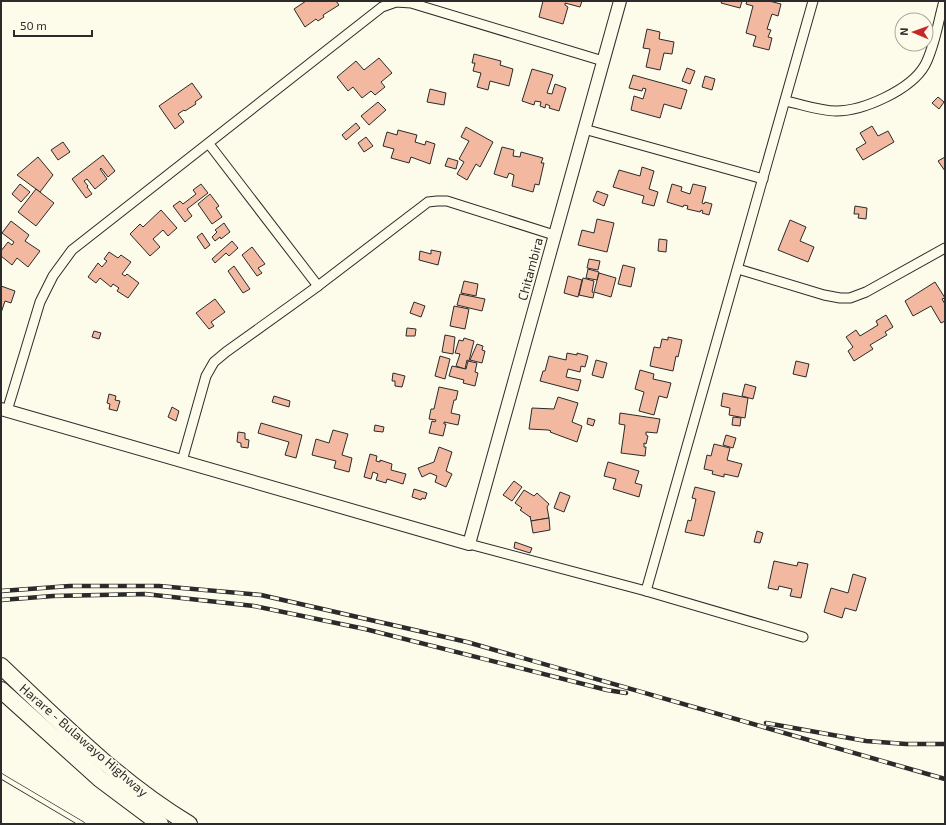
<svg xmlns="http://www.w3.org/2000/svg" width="946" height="825" font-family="'Exo 2',sans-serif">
<rect width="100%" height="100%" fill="#fdfbea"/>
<g fill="#f2b8a0" stroke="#2b2b2b">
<path d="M306 1H336L339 5 323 15 324 17 318 21 316 19 305 27 294 9Z"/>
<path d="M543 1H582L580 7 565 3V5L568 7 563 24 539 17Z"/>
<path d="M722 1H742L740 8 721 3Z"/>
<path d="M747 1H769L781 4 778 16 772 14 767 29 771 30 768 37 772 38 769 50 753 46 756 36 746 33 753 6 746 4Z"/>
<path d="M647 29 660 32 659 39 674 42 672 54 664 53 660 70 646 67 650 49 643 48Z"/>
<path d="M474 54 501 61 500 65 513 69 509 86 490 81 488 90 477 87 481 73 473 71 475 63H472Z"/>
<path d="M379 58 392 73 381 82 385 87 375 95 371 91 362 98 353 87 348 91 337 77 356 61 364 70Z"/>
<path d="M687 68 695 71 690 84 682 81Z"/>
<path d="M532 69 553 75 547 93 552 94 555 84 566 88 559 111 549 108 550 106 546 104 545 108 540 106 541 102 535 101 534 105 522 101Z"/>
<path d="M633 75 687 90 681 109 664 104 660 118 631 110 634 96 643 99 646 89 643 88 642 91 629 88Z"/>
<path d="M705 76 715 79 712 90 702 87Z"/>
<path d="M192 83 202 97 195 102 196 104 185 111 184 110 178 114 184 122 175 129 159 106Z"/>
<path d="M430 89 446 93 444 105 427 102Z"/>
<path d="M938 97 944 102 939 109 932 103Z"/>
<path d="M378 102 386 110 369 125 361 116Z"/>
<path d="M356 123 360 128 346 140 342 135Z"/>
<path d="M872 126 878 136 888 131 894 142 863 160 856 149 866 143 860 133Z"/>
<path d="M466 127 493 142 480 167 476 164 467 180 457 174 464 162 459 159 469 141 461 137Z"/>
<path d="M398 130 417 135 415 142 425 145 426 141 435 144 430 164 411 157 409 163 391 158 394 149 383 146 387 132 397 135Z"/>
<path d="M366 137 373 146 364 152 358 143Z"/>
<path d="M63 142 70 152 58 160 51 150Z"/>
<path d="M502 147 514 150 513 156 520 157 521 152 543 158 541 163H544L539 185 535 184 533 192 512 186 514 175 509 173 507 178 494 174Z"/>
<path d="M103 155 115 171 108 177 101 168 100 169 107 179 95 189 87 179 84 181 88 186 87 187 92 194 86 198 72 179Z"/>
<path d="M38 157 53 175 40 192 17 175Z"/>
<path d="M945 157V171L938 161Z"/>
<path d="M448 158 458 161 456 169 445 166Z"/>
<path d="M642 167 654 171 649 189 658 192 654 206 642 203 644 196 613 187 619 170 640 176Z"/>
<path d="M20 184 30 192 21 202 12 194Z"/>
<path d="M201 184 208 193 187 209 192 216 185 222 173 206 180 201 183 204 196 194 193 190Z"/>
<path d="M672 184 682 187 681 191 690 194 693 184 706 187 702 203 704 204 705 202 712 204 709 215 702 213 703 211 701 210 700 212 687 209 688 206 684 205 683 207 667 202Z"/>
<path d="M36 189 54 203 36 226 18 212Z"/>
<path d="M597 191 608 195 604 206 593 201Z"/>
<path d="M210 194 219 206 216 208 222 217 212 224 198 204Z"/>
<path d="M855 206 867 208 866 219 858 218 859 214H854Z"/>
<path d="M161 210 177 228 168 236 163 230 153 239 160 247 150 256 130 234 140 224 143 227Z"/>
<path d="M597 219 614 223 607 252 578 245 582 230 594 233Z"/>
<path d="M790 220 806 227 800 241 814 247 808 262 778 250Z"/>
<path d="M11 221 29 235 25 241 40 251 28 267 17 258 12 265 1 256V251L8 242 12 245 14 242 2 233Z"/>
<path d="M224 223 230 232 221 239 220 237 215 241 212 237 217 232 215 230Z"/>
<path d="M202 233 210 245 205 249 197 237Z"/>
<path d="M659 239 667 240 666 252 658 251Z"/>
<path d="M232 241 238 248 229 256 226 253 215 263 212 259Z"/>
<path d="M252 247 265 264 258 268 262 273 257 276 242 255Z"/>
<path d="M431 250 441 252 438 265 419 260 420 251 431 254Z"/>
<path d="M109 252 118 258 121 255 131 262 122 274 125 276 127 274 139 283 128 298 117 291 119 288 113 284 111 287 100 278 96 283 88 277 98 263 102 267 107 261 104 259Z"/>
<path d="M589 259 600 261 598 270 587 268Z"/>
<path d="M623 265 635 268 631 287 618 284Z"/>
<path d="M234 266 250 289 243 293 228 271Z"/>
<path d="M588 269 599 272 597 280 586 278Z"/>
<path d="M599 273 616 278 611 297 594 292Z"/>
<path d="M568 276 582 280 578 297 564 293Z"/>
<path d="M583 278 594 281 592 292 594 293 593 298 579 295Z"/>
<path d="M464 281 478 284 476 296 461 293Z"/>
<path d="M935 282 945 298 942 299 945 304V321L941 323 931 306 913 316 905 301Z"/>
<path d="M1 286 15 291 11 303 5 301 1 313Z"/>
<path d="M460 294 485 299 482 311 457 305Z"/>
<path d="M215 299 225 312 211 322 214 326 209 329 196 313Z"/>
<path d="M414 302 425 306 421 317 410 313Z"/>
<path d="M454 306 469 309 465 329 450 326Z"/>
<path d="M886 315 893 327 885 332 887 335 870 345 873 349 854 361 848 351 853 347 846 337 856 330 860 336 878 325 876 321Z"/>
<path d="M407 328 416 329 415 336H406Z"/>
<path d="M94 331 101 333 99 339 92 337Z"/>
<path d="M445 335 455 337 453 354 442 352Z"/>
<path d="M668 337 682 340 678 357 676 356 673 371 650 366 654 347 660 348 662 339 668 340Z"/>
<path d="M464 338 474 341 469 361 467 360 465 369 456 366 460 354 455 353 459 340 463 341Z"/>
<path d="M477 344 483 346 482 350 485 351 482 363 470 360Z"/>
<path d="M567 353 577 355V353L588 356 585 367 581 366 580 372 568 369 566 377 581 380 578 391 540 381 543 371H545L549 356 566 360Z"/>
<path d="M440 356 450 359 445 379 435 376Z"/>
<path d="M596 360 607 363 603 378 592 375Z"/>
<path d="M468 361 477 363 475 372 478 373 475 386 463 383 464 380 449 376 452 366 466 369Z"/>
<path d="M796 361 809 364 806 377 793 374Z"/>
<path d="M640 370 654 374 653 379 671 383 667 398 659 396 654 415 639 411 644 392 635 389Z"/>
<path d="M393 373 405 376 402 387 395 386V381H392Z"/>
<path d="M745 384 756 387 753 399 742 396Z"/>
<path d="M439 387 458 391 456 400H454L451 413 460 415 458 425 444 422V424H446L443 436 429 433 432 421 435 422 436 420 429 419 431 409H434Z"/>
<path d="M723 393 748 398 745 418 729 415 730 408 721 406Z"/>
<path d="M109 394 116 396 115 400 120 401 117 411 109 409 110 404 107 403Z"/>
<path d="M274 396 290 401 289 407 272 402Z"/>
<path d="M558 397 578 403 572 422 582 426 577 442 550 432 551 431 548 430 529 429 532 408 554 409Z"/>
<path d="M172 407 179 411 176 421 168 417Z"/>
<path d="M620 413 660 419 657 433 646 432V435L648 436 646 444 644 443V447H646L645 456 621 453 625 425 619 424Z"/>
<path d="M733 417 741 418 740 426 732 425Z"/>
<path d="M588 418 595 420 593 426 587 424Z"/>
<path d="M261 423 302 435 296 458 285 455 289 442 258 433Z"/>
<path d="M375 425 384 427 383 432 374 431Z"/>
<path d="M333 430 348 434 342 455 352 458 349 472 334 468 336 461 312 455 316 439 329 443Z"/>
<path d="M238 432 245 433V439L249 440 248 448 241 447V443L237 442Z"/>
<path d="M726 435 736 438 733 448 723 445Z"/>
<path d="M714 444 730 448 727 460 742 464 738 477 724 474V477L712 474 713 471 704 469 707 455 711 456Z"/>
<path d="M439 447 452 452 446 471 452 474 446 487 435 482 437 476 430 473 422 477 418 468 434 462Z"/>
<path d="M370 454 377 456 376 461 380 462V460L392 464 391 470 406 474 403 484 387 479 386 483 376 480 378 474 373 472 371 479 364 477Z"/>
<path d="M608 462 639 471 635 483 642 485 639 497 613 489 616 479 604 476Z"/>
<path d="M514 481 522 487 512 501 503 495Z"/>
<path d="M695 487 715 492 704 536 685 532 688 520 691 521 696 499 692 498Z"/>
<path d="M414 489 427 493 425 499 422 498 421 500 412 497Z"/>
<path d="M524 490 534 496 537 493 549 504 547 507 549 518 531 521 530 516V517L520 510 522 508 515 503Z"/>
<path d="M560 492 570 496 564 512 554 508Z"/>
<path d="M549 518 550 530 533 533 531 521Z"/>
<path d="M757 531 763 533 760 543 754 542Z"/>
<path d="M515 542 532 548 530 553 514 548Z"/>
<path d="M774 561 797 566 798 562 808 564 801 598 790 596 792 589 779 586 778 590 768 588Z"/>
<path d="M853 574 866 578 856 611 845 608 842 618 824 612 831 588 848 593Z"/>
</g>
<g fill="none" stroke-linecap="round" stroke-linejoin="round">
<defs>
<path id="service" d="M1 776 82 824"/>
<g id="minor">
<path d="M785 101C801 104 820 111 836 111 863 111 911 90 925 65 935 46 938 22 944 1"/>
<path d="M584 129 763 179"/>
<path d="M209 144 318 286"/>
<path d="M738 269 824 295 840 298H850L866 292 945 248"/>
<path d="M7 411 40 302 53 276 72 250 382 7 396 2 411 3 603 61"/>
<path d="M182 461 206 376 214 362 226 352 318 286 428 202 437 201H447L554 235"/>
<path d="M469 544 646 591 803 637"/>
<path d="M646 591 813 1"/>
</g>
<path id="tertiary" d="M1 409 469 544 620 1"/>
<g id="trunk">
<path d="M1 666C60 722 119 782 189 824"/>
<path d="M1 690 100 779 160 824"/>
</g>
</defs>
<use href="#service" stroke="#2b2b2b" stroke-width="6"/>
<use href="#minor" stroke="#2b2b2b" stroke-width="11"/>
<use href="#tertiary" stroke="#2b2b2b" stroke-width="14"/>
<use href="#trunk" stroke="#2b2b2b" stroke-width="18"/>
<use href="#service" stroke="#fdfbea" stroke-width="4.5"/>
<use href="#minor" stroke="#fdfbea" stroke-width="9"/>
<use href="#tertiary" stroke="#fdfbea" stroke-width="12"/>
<use href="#trunk" stroke="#fdfbea" stroke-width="16"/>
<defs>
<g id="rail">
<path d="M1 591 70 586H159L261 595 467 642 945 779"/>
<path d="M1 600 53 596 145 594 254 606 365 629 607 690 626 693"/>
<path d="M766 723 866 741 906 744H945"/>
</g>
</defs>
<use href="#rail" stroke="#2b2b2b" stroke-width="4.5"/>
<use href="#rail" stroke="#fdfbea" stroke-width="3" stroke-dasharray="9" stroke-linecap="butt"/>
</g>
<g text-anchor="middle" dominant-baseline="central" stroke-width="3" stroke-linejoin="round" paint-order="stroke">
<g font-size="13" fill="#2b2b2b" stroke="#fdfbea">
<text transform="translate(530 269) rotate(-75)">Chitambira</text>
<text transform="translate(84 740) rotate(41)">Harare - Bulawayo Highway</text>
</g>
</g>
<rect width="946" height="825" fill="none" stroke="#2b2b2b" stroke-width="4"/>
<g transform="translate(914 32) rotate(272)"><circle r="19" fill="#fdfbea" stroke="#a9a89e"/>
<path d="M0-3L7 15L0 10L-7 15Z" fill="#c62828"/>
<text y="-6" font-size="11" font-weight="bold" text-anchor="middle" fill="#2b2b2b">N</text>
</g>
<path d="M14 30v6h78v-6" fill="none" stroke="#2b2b2b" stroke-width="2"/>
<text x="20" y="30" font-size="12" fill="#2b2b2b" stroke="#fdfbea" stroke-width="3" paint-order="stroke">50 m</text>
</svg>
